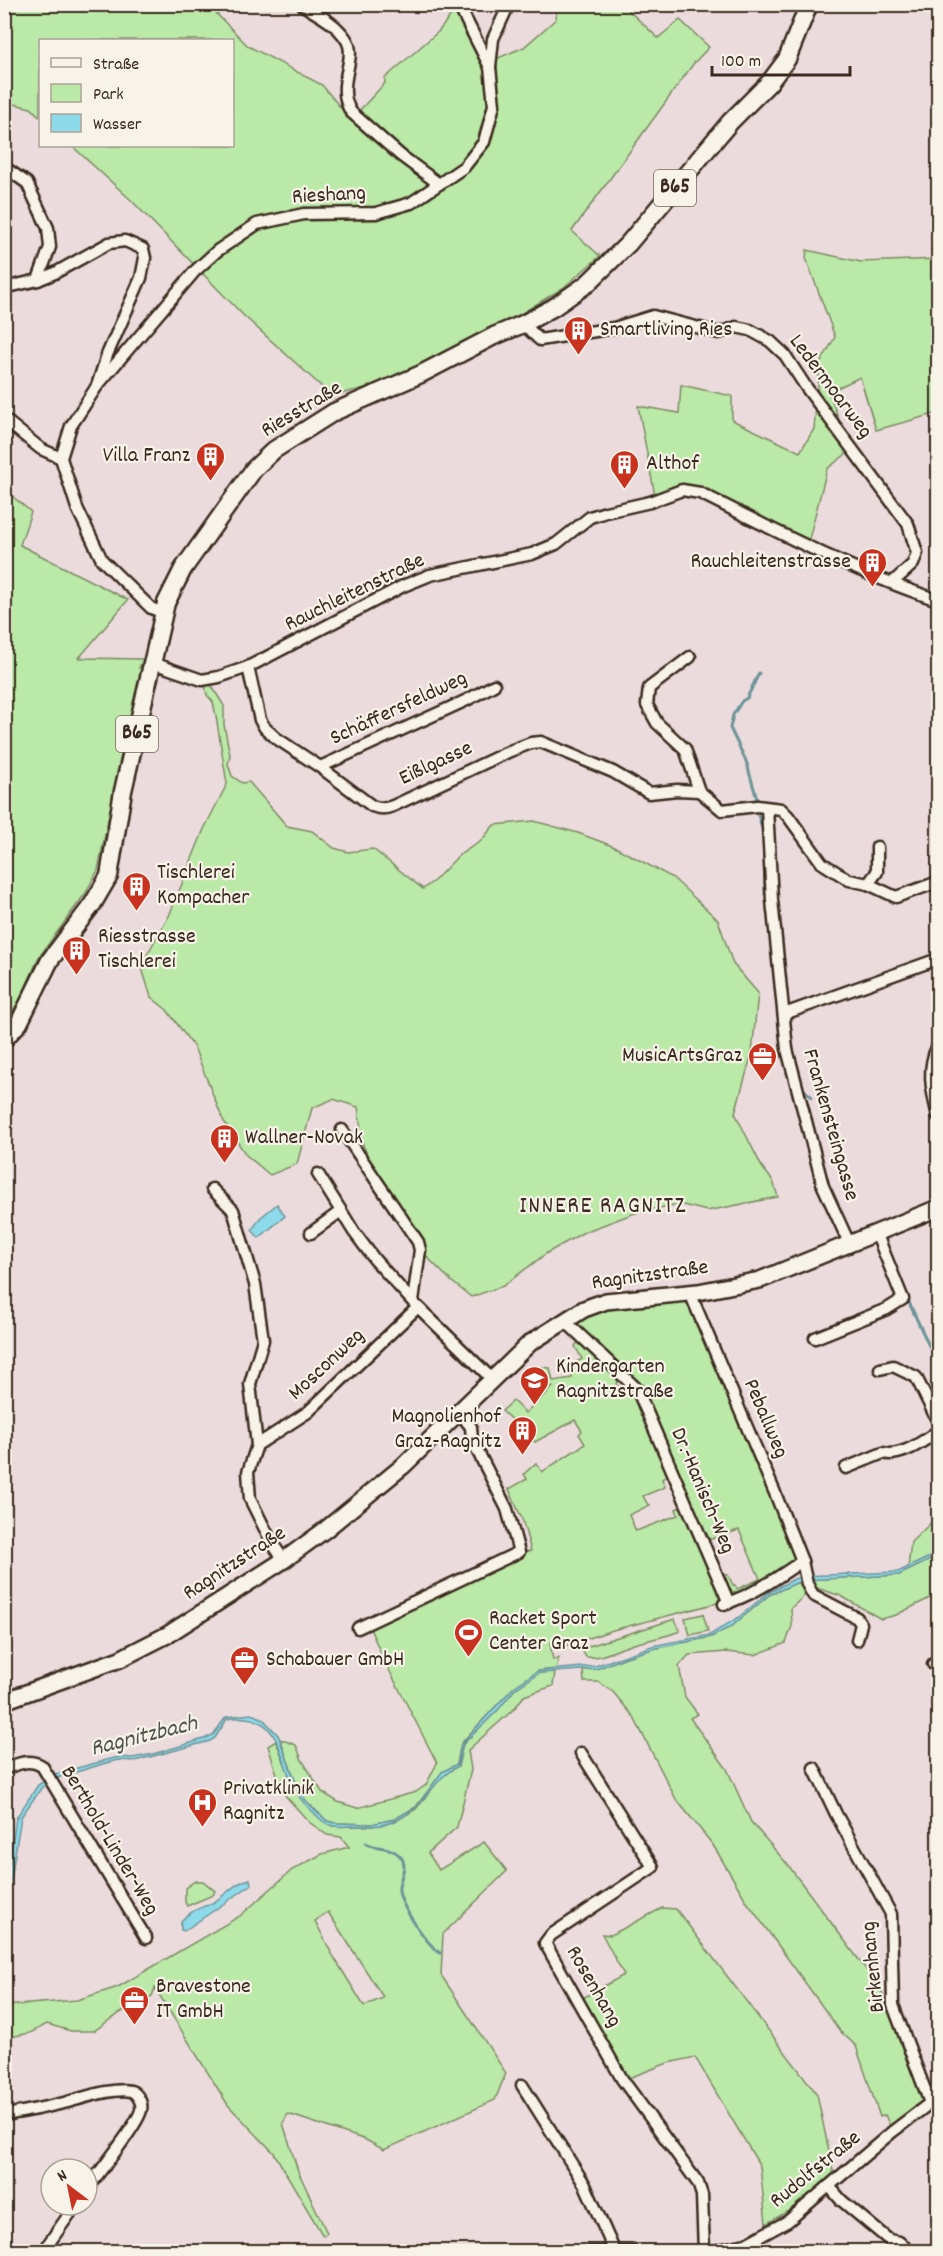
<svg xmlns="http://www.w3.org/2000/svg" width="943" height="2256" font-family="Dekko,sans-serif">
<rect width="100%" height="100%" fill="#ecdbdd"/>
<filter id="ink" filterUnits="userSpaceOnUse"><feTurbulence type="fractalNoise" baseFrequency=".0167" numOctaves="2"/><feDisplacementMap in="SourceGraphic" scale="12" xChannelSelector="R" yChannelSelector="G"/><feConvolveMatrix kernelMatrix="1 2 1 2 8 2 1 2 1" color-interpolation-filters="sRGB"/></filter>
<g filter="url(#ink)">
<g fill="#bbe9a8" stroke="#7b8a63" stroke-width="1.5" fill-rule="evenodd">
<path d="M4 5H208L248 46 322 85 349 118 431 184 435 176 359 111 385 83V78L439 31 454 11 469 36 489 62 524 47 556 19 557 5H629L626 8 658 38 680 20 709 47 694 63 572 231 600 256 563 288 519 315 439 358 365 388 332 396 244 316 131 200 72 146H232V40H40V117L31 108 5 102Z"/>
<path d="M807 250 861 262 938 259V413L876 430 860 377 829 392 850 451 827 469 808 543 701 489 655 496 638 406 679 413 681 385 732 396V420L800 452 814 429 820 364 835 337 806 258Z"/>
<path d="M5 490 31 512 20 545 128 600 79 658 143 659 139 668 143 667 115 785 98 870 85 894 39 957 21 998 5 1023Z"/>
<path d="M210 683 224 706V725L230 755 228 764 232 776 242 783 249 782 287 826 312 831 334 848 348 852 373 849 423 889 435 880 459 855 481 841 494 825 534 821 578 833 615 847 673 878 718 920 733 964 758 993 752 1053 735 1113 762 1167 773 1181 778 1197 707 1211 679 1204 635 1213 584 1232 547 1253 503 1286 471 1297 451 1281 420 1250 400 1206 372 1165 363 1145 358 1107 333 1099 312 1108 297 1164 270 1175 246 1155 223 1120 194 1047 167 1010 151 997 141 965 169 916 204 829 227 784 216 716 213 702 207 695 205 685Z"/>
<path d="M687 1301 796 1559 765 1584 739 1596 731 1593 721 1572 728 1575 733 1585H735L737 1589 760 1579 739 1530 708 1540 648 1405 588 1340 584 1330 578 1329 574 1322C596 1304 658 1304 687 1301Z"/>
<path d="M578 1342 620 1378 616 1384 627 1395 634 1392 669 1471 666 1477 662 1479 665 1487 643 1496 647 1503 650 1505 629 1515 636 1531 678 1515 676 1509 682 1506 721 1596 717 1603 613 1630 564 1646 561 1638 550 1643 553 1660 559 1658 556 1669 538 1671 514 1687 461 1743 457 1764 442 1772 416 1807 395 1819 372 1824 335 1823 327 1821 307 1802 299 1791 280 1739 296 1745 302 1760 322 1792 338 1802 357 1808 416 1792 426 1785 437 1763 384 1660 368 1624 519 1552 531 1551 522 1519 509 1489 527 1479 524 1474 536 1463 542 1472 585 1444 579 1434 582 1431 575 1420 535 1442 502 1411 513 1401 525 1413 553 1387 540 1382 541 1367 550 1368 553 1381 572 1378 571 1365 582 1359 575 1346Z"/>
<path d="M938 1516V1553L908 1568 911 1542Z"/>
<path d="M938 1556V1594L896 1615 881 1619 841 1596 814 1587 791 1608 792 1626 786 1643 755 1655 726 1652 689 1655 679 1666 685 1697 698 1714 690 1718 727 1769 751 1822 788 1865 880 1988 887 2003 926 2099 891 2128 885 2115 880 2117 856 2046 840 2031 747 1902 713 1845 676 1799 633 1716 613 1692 599 1682H584L583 1670 596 1669 626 1657 652 1649 711 1637 732 1626 769 1595 803 1580 899 1575Z"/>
<path d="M703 1614 708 1631 690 1635 685 1618Z"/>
<path d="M675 1619 680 1631C663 1638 645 1640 628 1646 615 1650 600 1659 586 1657L583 1652 586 1647Z"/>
<path d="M555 1672 553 1686 524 1696 514 1709 468 1750 471 1770 457 1827 428 1853 439 1870 484 1842 507 1871 443 1934 441 1975 506 2073 495 2100 384 2150 366 2140 288 2114 283 2123 298 2171 327 2233 323 2236 274 2153 228 2105 155 1988 152 1996 118 2014 94 2031H71L47 2024 30 2033 5 2038 6 2006 77 2000 118 1987 240 1916 292 1870 322 1854 349 1847 341 1837 327 1835 309 1822 283 1793 268 1746 276 1741 296 1792 304 1803 333 1826H372L396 1821 416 1809 444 1774 458 1766 463 1744 497 1711 515 1689 539 1673ZM328 1912 383 1997V1998L364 2006 332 1954 315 1921Z"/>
<path d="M195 1881H203L215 1891 213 1895 187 1906 185 1902V1888Z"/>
<path d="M662 1908 676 1909 817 2094 834 2176 790 2210 766 2224 760 2166 695 2057 668 2063 626 2079 581 1999 624 1975 602 1934 611 1935Z"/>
</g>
<g fill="#8cdaea" stroke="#6c9498" stroke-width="1.5">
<path d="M277 1204 285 1216 259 1238 252 1230 260 1218Z"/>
<path d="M938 1553V1556L899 1575 803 1580 769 1595 732 1626 711 1637 652 1649 626 1657 596 1669 539 1673 515 1689 497 1711 463 1744 458 1766C431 1780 427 1806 397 1820 383 1827 367 1826 352 1826 346 1826 339 1827 334 1826 326 1825 320 1819 315 1814 308 1807 301 1801 297 1793 277 1758 283 1709 227 1719L215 1738 210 1741 135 1761 118 1760 106 1763 57 1778 42 1787 21 1817 5 1916V1893L16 1818 38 1785 55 1774 118 1757 133 1758 153 1754 204 1739 213 1735 226 1717 251 1714 262 1718 278 1735 299 1791 307 1802 327 1821 335 1823 371 1824 395 1819 416 1807 442 1772 457 1764 461 1744 514 1687 538 1671 595 1666 652 1646 710 1635 739 1617 768 1593 794 1579 803 1576 898 1572Z"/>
<path d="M250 1879 251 1885 184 1931 181 1930V1921C190 1910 202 1908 214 1902 227 1894 234 1883 250 1879Z"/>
</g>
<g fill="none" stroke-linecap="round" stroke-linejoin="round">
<g stroke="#6c9498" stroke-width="3">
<path d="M757 799 746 761 730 728 733 715 742 701 747 698 759 673"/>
<path d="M758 815 763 831"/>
<path d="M764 849 765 895"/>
<path d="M767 906 771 937"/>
<path d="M801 1087 812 1097"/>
<path d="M907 1298 930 1348H938"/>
<path d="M366 1843C378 1850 390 1845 400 1856 409 1866 400 1876 399 1887 397 1902 427 1944 440 1953"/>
</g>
<defs>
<g id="street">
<path d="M301 4C317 14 336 23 346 39 359 58 334 84 351 112L400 155 439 184"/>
<path d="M490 67 493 39 509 4"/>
<path d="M4 167 27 183 48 228 50 247 38 280"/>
<path d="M4 288 38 280 55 273 109 243 125 241 143 249 145 258 141 278 107 355 97 386 71 426 61 458 77 508 102 560 151 608 163 613"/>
<path d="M523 324 540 340 614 328 653 316 719 333 736 327 750 330 770 341 785 355 806 387 908 524 917 553 913 564 892 583"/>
<path d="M97 386 195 271 217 251 257 224 304 214 376 213 411 203 464 167 484 142 494 105 490 67 458 4"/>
<path d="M4 419 41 449 61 458"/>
<path d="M690 657 649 688 647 705 657 723 685 749 699 791"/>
<path d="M153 663 202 680 219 677 248 667 403 586 430 575 532 554 556 544 590 517 606 512 650 502 682 490 700 493C778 532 856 573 938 600"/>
<path d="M248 667 260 720 265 728 276 738 320 767 372 806C380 809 385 809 393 806L510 751 531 743 541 742 613 772 649 793 677 790 699 791 722 810 757 806 781 809 788 816 822 863 849 880 868 884 896 897 938 882"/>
<path d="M320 767 467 700 494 685"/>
<path d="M767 808 772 900 787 1049 823 1186 850 1245"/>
<path d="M868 884 877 872V847"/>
<path d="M784 1014 938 959"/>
<path d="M938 1045C926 1069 932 1091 938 1116"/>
<path d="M342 1130 418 1242 420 1250 413 1301"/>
<path d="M318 1174 354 1232 375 1260 414 1303"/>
<path d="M212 1189 233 1210 255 1284 263 1340 250 1384 257 1445 248 1472 250 1499 272 1543 284 1560"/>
<path d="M311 1233 341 1211"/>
<path d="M690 1293 775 1493 802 1561 807 1584 813 1595 857 1618 861 1624 857 1640"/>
<path d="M564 1320 637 1389 729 1603"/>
<path d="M815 1338 887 1309 903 1299 877 1235"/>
<path d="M880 1369 893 1366 916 1377 938 1422"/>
<path d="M257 1445 308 1412 418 1307 492 1379"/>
<path d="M846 1468 883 1453C901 1458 924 1441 938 1431"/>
<path d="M724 1604C753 1595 777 1578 802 1561"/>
<path d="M358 1628 519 1552 507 1509 472 1440 471 1427 460 1413"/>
<path d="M933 1664 938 1661"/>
<path d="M581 1753 653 1867 551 1935 545 1943 622 2079 698 2183 702 2195 704 2252"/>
<path d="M814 1768 836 1814 891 1914 893 2005 930 2103"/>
<path d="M4 1769C18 1764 29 1758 42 1766L146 1938"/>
<path d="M522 2085 585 2185 614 2250"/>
<path d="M4 2115C25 2112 47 2107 68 2102 83 2098 115 2087 131 2091 137 2093 143 2103 141 2110 138 2125 98 2173 87 2189"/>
<path d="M829 2186 841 2200 889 2240 899 2242 911 2252"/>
<path d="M46 2252 49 2243 76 2205"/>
<path d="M588 2252H634"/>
<path d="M709 2252 746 2244 788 2221 892 2132 938 2097"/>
</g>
<path id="secondary" d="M4 1701 120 1659 167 1635 284 1560 325 1530 403 1466 530 1343 584 1309 606 1301 698 1292 760 1280 938 1208"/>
<path id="primary" d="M4 1039 19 1023 50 960 92 905 109 876 123 791 166 603 183 569 254 469 274 450 334 412 421 374 494 336 523 324 554 307 587 284 628 244 730 122 769 83 787 59 809 4"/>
</defs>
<use href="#street" stroke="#3b2a1e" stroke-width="15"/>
<use href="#secondary" stroke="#3b2a1e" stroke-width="20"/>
<use href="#primary" stroke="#3b2a1e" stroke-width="21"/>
<use href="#street" stroke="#f7f3e8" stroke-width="10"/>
<use href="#secondary" stroke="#f7f3e8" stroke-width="15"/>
<use href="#primary" stroke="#f7f3e8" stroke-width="16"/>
</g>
</g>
<defs>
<symbol id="building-pin" viewBox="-11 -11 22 30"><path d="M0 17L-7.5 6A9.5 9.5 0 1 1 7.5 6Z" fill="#c8321e" stroke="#f7f3e8"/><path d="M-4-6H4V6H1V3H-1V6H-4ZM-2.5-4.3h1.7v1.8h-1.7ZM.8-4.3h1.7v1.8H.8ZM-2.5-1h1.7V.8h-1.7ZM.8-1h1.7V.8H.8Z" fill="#fff"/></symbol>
<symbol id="office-pin" viewBox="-11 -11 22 30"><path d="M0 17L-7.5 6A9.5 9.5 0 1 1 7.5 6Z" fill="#c8321e" stroke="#f7f3e8"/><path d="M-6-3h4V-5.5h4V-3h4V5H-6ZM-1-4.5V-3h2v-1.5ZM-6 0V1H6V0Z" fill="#fff"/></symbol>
<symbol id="school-pin" viewBox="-11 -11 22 30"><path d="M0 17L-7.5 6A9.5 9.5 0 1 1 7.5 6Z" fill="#c8321e" stroke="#f7f3e8"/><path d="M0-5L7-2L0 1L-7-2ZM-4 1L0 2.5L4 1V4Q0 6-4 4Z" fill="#fff"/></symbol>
<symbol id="stadium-pin" viewBox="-11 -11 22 30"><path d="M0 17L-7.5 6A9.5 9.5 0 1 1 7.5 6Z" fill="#c8321e" stroke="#f7f3e8"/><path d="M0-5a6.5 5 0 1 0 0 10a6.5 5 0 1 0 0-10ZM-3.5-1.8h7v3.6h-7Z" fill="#fff"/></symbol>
<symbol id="hospital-pin" viewBox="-11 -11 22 30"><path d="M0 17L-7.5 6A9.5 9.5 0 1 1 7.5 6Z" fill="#c8321e" stroke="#f7f3e8"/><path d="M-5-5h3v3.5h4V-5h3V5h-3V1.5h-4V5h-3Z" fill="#fff"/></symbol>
</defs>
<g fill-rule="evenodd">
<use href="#building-pin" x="562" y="314" width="33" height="45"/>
<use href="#building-pin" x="194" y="440" width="33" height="45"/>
<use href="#building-pin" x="608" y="448" width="33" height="45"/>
<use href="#building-pin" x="856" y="546" width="33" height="45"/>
<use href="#building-pin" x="120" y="870" width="33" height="45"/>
<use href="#building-pin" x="60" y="934" width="33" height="45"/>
<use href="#office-pin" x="746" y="1040" width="33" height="45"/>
<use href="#building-pin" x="208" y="1122" width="33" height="45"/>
<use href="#school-pin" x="518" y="1364" width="33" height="45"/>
<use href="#building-pin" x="506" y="1414" width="33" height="45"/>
<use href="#stadium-pin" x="452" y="1616" width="33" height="45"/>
<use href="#office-pin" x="228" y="1644" width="33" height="45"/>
<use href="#hospital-pin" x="186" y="1786" width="33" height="45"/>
<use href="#office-pin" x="118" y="1984" width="33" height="45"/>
</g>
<g text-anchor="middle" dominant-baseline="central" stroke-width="4.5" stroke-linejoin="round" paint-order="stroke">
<g fill="#f7f3e8" stroke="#73665b" stroke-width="1.5">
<rect x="654" y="170" width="42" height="36" rx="4.5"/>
<rect x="116" y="716" width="42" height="36" rx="4.5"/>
</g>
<g font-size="21" font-weight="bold" fill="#3b2a1e">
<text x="675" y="188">B65</text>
<text x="137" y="734">B65</text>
</g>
<g font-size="22" fill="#3b2a1e" stroke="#f7f3e8">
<text transform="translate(329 196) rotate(-3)">Rieshang</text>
<text transform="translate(830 387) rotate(53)">Ledermoarweg</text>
<text transform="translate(302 410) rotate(-31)">Riesstraße</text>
<text transform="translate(355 593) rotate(-26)">Rauchleitenstraße</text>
<text transform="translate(399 709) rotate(-25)">Schäffersfeldweg</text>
<text transform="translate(436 764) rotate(-25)">Eißlgasse</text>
<text transform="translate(830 1125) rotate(74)">Frankensteingasse</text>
<text transform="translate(650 1276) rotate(-8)">Ragnitzstraße</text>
<text transform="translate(327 1365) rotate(-43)">Mosconweg</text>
<text transform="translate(765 1419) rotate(67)">Peballweg</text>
<text transform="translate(702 1491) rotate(67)">Dr.-Hanisch-Weg</text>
<text transform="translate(235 1564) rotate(-33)">Ragnitzstraße</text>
<text transform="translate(109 1841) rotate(59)">Berthold-Linder-Weg</text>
<text transform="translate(874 1967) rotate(-96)">Birkenhang</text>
<text transform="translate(593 1987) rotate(60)">Rosenhang</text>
<text transform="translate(816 2170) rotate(-39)">Rudolfstraße</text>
</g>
<g font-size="22" fill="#3b2a1e" stroke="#f7f3e8" text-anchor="start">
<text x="600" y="330">Smartliving Ries</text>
<text x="190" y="456" text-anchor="end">Villa Franz</text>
<text x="646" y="464">Althof</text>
<text x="851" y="562" text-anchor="end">Rauchleitenstrasse</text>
<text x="157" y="873">Tischlerei<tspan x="157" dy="25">Kompacher</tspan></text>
<text x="98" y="937">Riesstrasse<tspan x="98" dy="25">Tischlerei</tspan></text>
<text x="742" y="1056" text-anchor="end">MusicArtsGraz</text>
<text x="245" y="1138">Wallner-Novak</text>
<text x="556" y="1367">Kindergarten<tspan x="556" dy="25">Ragnitzstraße</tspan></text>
<text x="501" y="1417" text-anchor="end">Magnolienhof<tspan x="501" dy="25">Graz-Ragnitz</tspan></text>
<text x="489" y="1619">Racket Sport<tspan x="489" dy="25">Center Graz</tspan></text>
<text x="266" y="1660">Schabauer GmbH</text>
<text x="223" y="1789">Privatklinik<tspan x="223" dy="25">Ragnitz</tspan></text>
<text x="156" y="1987">Bravestone<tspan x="156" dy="25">IT GmbH</tspan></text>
</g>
<g font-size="24" letter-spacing="1.5" fill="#3b2a1e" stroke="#f7f3e8">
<text x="603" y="1207">INNERE RAGNITZ</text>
</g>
<g font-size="24" font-style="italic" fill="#4f5651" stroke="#f7f3e8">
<text transform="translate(144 1737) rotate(-14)">Ragnitzbach</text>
</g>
</g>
<rect width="943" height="2256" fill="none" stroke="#f7f3e8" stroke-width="24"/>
<rect x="12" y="12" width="919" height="2232" fill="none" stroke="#3b2a1e" stroke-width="2" filter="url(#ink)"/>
<rect x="39" y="39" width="195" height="108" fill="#f7f3e8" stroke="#aca397" stroke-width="1.5"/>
<rect x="51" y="58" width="30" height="9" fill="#f7f3e8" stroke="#aca397" stroke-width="1.5"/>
<text x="93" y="69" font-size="18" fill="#3b2a1e">Straße</text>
<rect x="51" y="84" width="30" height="18" fill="#bbe9a8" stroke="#aca397" stroke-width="1.5"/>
<text x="93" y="99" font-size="18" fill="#3b2a1e">Park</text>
<rect x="51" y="114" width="30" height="18" fill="#8cdaea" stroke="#aca397" stroke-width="1.5"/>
<text x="93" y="129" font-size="18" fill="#3b2a1e">Wasser</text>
<g transform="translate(69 2187) rotate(328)"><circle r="28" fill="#f7f3e8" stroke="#aca397" stroke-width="1.5"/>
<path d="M0-4.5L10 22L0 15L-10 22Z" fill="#c8321e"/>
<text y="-9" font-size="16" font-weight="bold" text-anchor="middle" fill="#3b2a1e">N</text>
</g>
<path d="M712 66v9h138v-9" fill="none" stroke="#3b2a1e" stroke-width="3"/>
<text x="721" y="66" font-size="18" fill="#3b2a1e" stroke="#f7f3e8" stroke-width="4.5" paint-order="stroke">100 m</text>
</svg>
